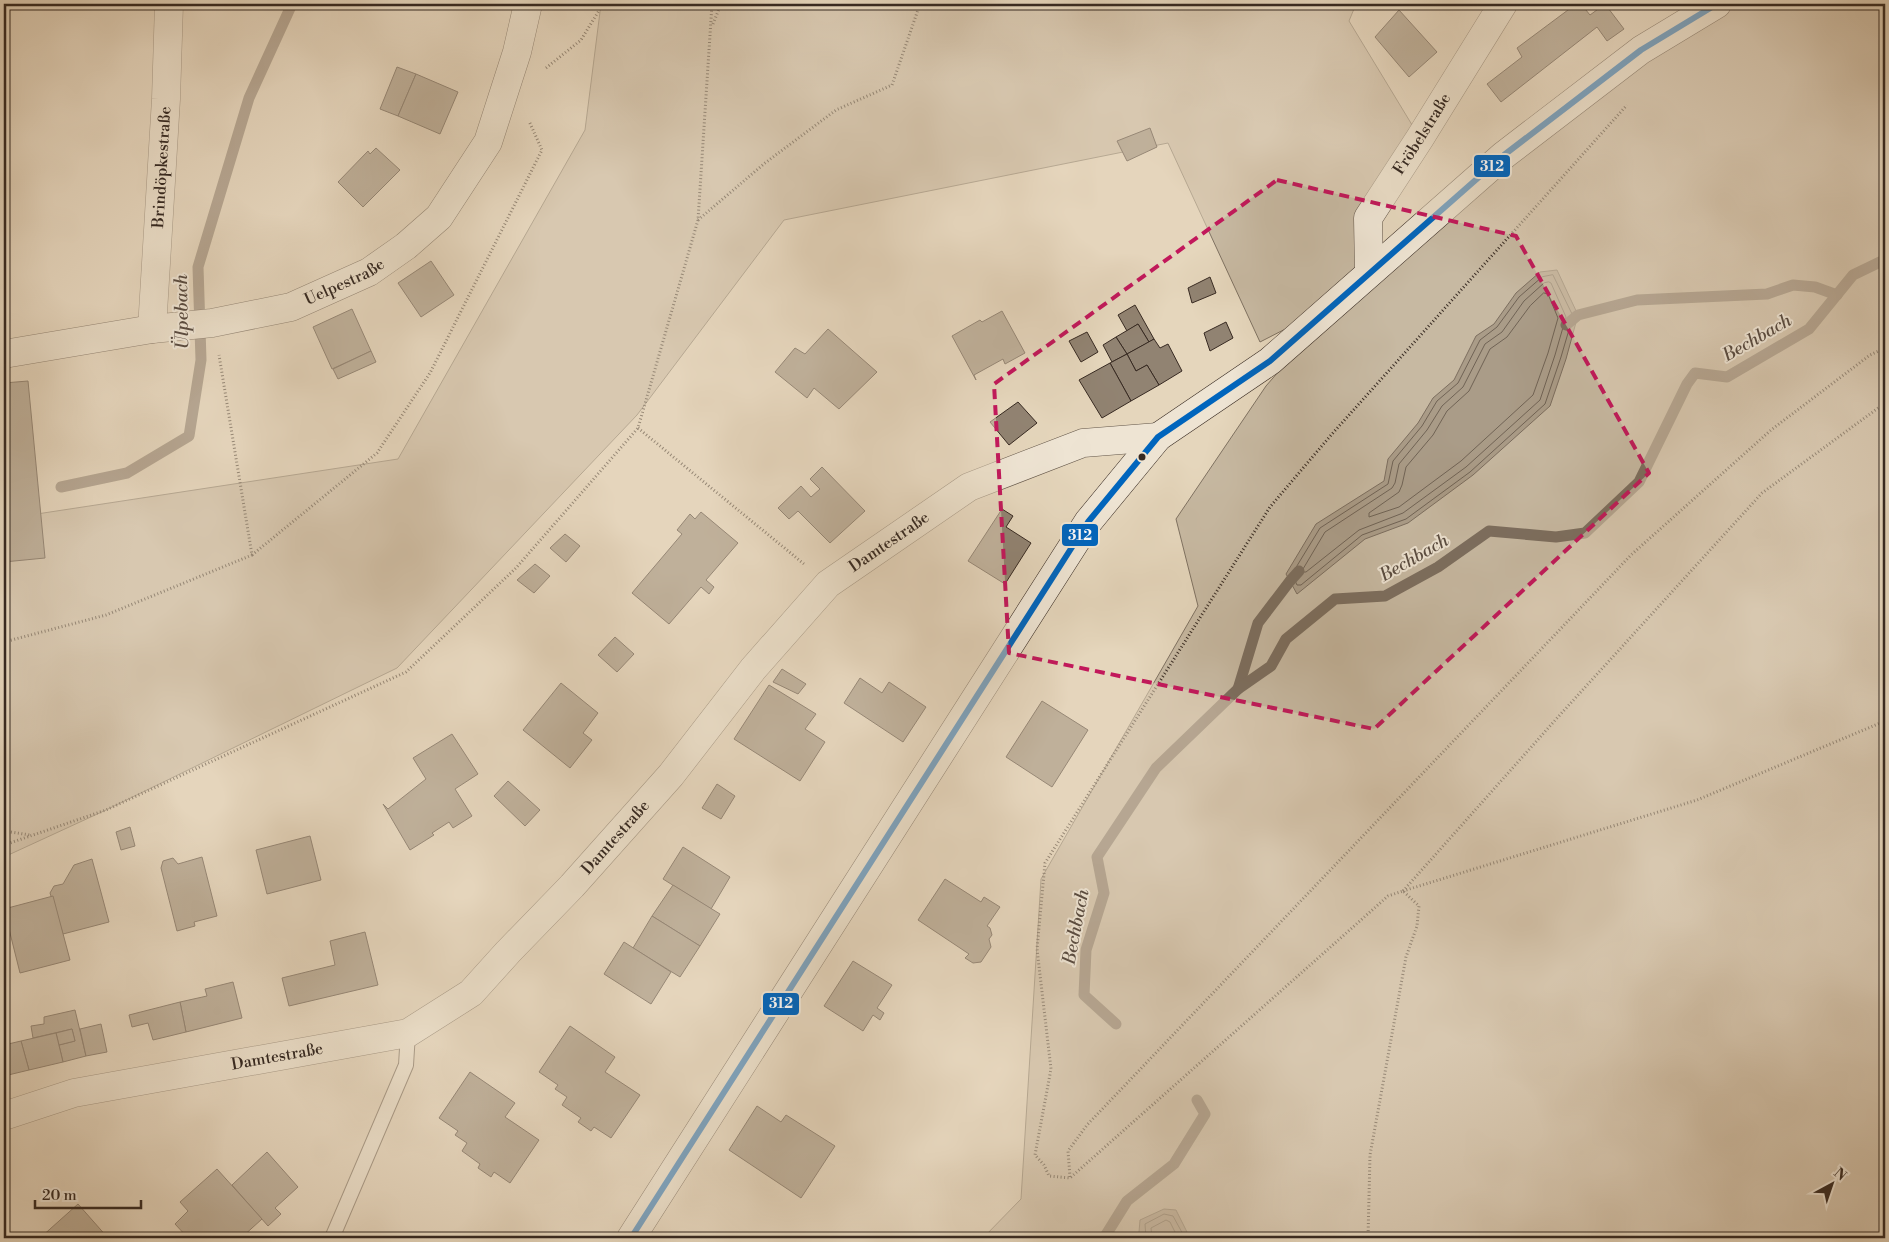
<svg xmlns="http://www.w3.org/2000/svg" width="1889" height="1242" font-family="'Libre Bodoni',serif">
<rect width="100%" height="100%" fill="#e5d6bc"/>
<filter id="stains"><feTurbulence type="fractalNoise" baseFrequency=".004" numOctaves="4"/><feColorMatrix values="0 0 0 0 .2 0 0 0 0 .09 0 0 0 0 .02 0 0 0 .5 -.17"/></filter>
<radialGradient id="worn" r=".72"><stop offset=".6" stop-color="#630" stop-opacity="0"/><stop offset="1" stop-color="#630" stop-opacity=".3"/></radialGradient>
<path fill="#c7b9a2" stroke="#7f7262" d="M601 4H1356L1349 21 1420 138 1368 218 1369 272 1717 4H1885V1238H983L1021 1199 1041 879 1198 606 1176 519 1266 386 1340 301 1260 342 1168 143 784 220 637 415 397 668 106 810 4 857V519L398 459 585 130Z"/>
<g fill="#aa9c88" stroke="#7c6e5f">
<path d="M1557 270 1578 315 1566 359 1550 406 1473 475 1408 523 1365 539 1297 594 1286 574 1316 524 1384 481 1388 459 1418 423 1433 398 1454 380 1476 336 1494 324 1516 293 1540 272Z"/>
<path d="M1164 1209 1176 1210 1190 1238H1142L1139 1232 1140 1220Z"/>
</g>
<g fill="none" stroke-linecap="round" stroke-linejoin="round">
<g stroke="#706355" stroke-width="1">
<path d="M1553 275 1573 316 1561 357 1545 404 1470 472 1406 519 1362 535 1301 585H1297L1292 574 1320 528 1388 484 1393 461 1422 426 1437 401 1458 383 1480 340 1497 327 1519 297 1542 277Z"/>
<path d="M1549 282 1551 283 1566 317 1555 355 1540 400 1466 467 1403 513 1359 530 1306 572H1303V569L1325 532 1392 488 1395 483 1399 464 1427 430 1442 406 1463 387 1485 344 1502 332 1524 301 1544 283Z"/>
<path d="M1544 293 1548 294 1558 318 1548 353 1533 395 1461 461 1399 507 1369 517V513L1399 492 1402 485 1406 467 1433 435 1447 411 1469 391 1490 349 1507 337 1530 306Z"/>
<path d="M1146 1238 1145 1224 1164 1214 1173 1216 1185 1238"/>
<path d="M1152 1238 1151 1228 1166 1220 1170 1222 1178 1238"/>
</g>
<g stroke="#7c6e5f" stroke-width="11">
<path d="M1566 325 1578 315 1637 300 1767 294 1793 285 1815 287 1837 295"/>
<path d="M61 487 127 473 189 436 201 360 198 267 249 98 292 4"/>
<path d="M1238 689 1258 623 1290 581 1299 571"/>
<path d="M1116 1024 1084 995 1086 950 1104 893 1097 857 1156 768 1238 689 1271 666 1286 639 1335 599 1385 596 1438 567 1489 531 1556 537 1585 533 1639 482 1687 384 1695 373 1727 377 1809 329 1853 275 1882 261H1885"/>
<path d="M1104 1238 1127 1201 1174 1164 1205 1114 1197 1100"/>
</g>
</g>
<g fill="#918372" stroke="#372a22">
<path d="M340 4H355L353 9Z"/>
<path d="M1576 4H1581L1590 15 1605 4 1624 29 1607 41 1597 27 1501 102 1487 84 1522 57 1517 48Z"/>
<path d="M1399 10 1437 52 1409 77 1375 37Z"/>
<path d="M397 67 416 74 398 116 380 109Z"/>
<path d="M416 74 458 92 440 134 398 116Z"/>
<path d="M1150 128 1157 147 1127 161 1117 141Z"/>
<path d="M376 148 400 170 363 207 338 182 368 151 370 154Z"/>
<path d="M431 261 454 295 421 317 398 283Z"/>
<path d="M1210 277 1216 293 1192 303 1188 288Z"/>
<path d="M1135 305 1154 339 1149 342 1138 324 1127 331 1118 315Z"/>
<path d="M352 309 371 351 332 369 313 327Z"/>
<path d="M1002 311 1025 353 1005 364 1003 359 974 375 976 380 952 336 980 320 982 322Z"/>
<path d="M1226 322 1233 338 1210 351 1204 333Z"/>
<path d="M1138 324 1149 342 1127 354 1116 337Z"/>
<path d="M828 329 877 372 839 409 814 388 807 398 775 372 795 348 805 354Z"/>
<path d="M1087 332 1098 352 1081 362 1069 341Z"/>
<path d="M1116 337 1127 354 1112 362 1103 345Z"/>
<path d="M1154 339 1160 348 1168 344 1182 371 1159 385 1147 365 1136 371 1127 354Z"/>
<path d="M371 351 376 362 338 379 333 369Z"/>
<path d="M1127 354 1136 371 1147 365 1159 385 1131 401 1110 363Z"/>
<path d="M1110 363 1131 401 1102 418 1079 380Z"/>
<path d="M28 381 45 558 4 562V383Z"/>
<path d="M1018 402 1037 423 1009 445 990 422Z"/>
<path d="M822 467 865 511 830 543 798 511 789 519 778 508 801 486 811 497 820 489 810 479Z"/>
<path d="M1002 509 1013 516 1006 527 1031 543 1005 584 968 561Z"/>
<path d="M701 512 738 543 706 580 714 587 709 594 701 587 669 624 632 593 682 534 677 530 690 514 695 519Z"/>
<path d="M565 534 580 546 566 562 550 548Z"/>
<path d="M535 564 550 576 534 593 517 580Z"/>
<path d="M615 637 634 654 617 672 598 655Z"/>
<path d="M782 669 806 684 798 694 773 682Z"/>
<path d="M860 678 882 693 889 682 926 707 903 742 844 703Z"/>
<path d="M561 683 598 713 583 733 592 740 570 768 523 730Z"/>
<path d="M769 685 816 714 805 729 825 742 800 781 734 739Z"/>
<path d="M1042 701 1088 730 1052 787 1006 757Z"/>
<path d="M452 734 478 774 455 789 472 816 453 828 449 822 432 833 434 835 410 850 383 804 388 809 426 779 413 758Z"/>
<path d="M508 781 540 810 525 826 494 796Z"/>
<path d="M717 784 735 796 721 819 702 808Z"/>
<path d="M130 827 135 846 121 850 116 832Z"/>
<path d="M310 836 321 880 267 894 256 850Z"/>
<path d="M683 847 730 877 711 909 663 879Z"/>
<path d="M202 857 217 916 194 922 195 926 177 931 161 868 163 861 173 858 178 864Z"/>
<path d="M92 859 109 922 63 934 50 893 54 886 63 884 74 865Z"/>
<path d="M945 879 981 902 984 897 1000 907 987 926 990 928 992 935 989 939 991 947 981 962 973 963 965 958 969 954 918 920Z"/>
<path d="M673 885 720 914 700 946 652 916Z"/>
<path d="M53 896 70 960 20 973 4 909Z"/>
<path d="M652 916 700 946 680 977 633 948Z"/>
<path d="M365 932 378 985 289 1006 282 978 335 965 330 941Z"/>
<path d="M624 942 671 972 651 1004 604 974Z"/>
<path d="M853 961 892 985 877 1008 884 1013 880 1020 873 1015 863 1031 824 1006Z"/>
<path d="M233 982 242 1018 186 1032 180 1002 207 996 205 989Z"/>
<path d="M180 1002 186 1032 153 1040 148 1023 132 1027 129 1015Z"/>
<path d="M75 1010 86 1056 63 1062 59 1045 75 1041 72 1029 33 1038 31 1026 44 1024V1017Z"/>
<path d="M101 1024 107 1052 86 1056 80 1029Z"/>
<path d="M570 1026 615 1057 605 1072 640 1095 611 1138 594 1127 591 1131 578 1122 581 1118 562 1105 567 1097 555 1089 558 1085 539 1072Z"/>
<path d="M72 1029 75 1041 59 1045 56 1033Z"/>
<path d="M56 1033 63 1062 29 1070 21 1041Z"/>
<path d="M21 1041 29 1070 4 1076V1045Z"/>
<path d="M470 1072 515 1103 505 1117 539 1140 510 1183 494 1172 491 1177 478 1168 480 1164 462 1151 467 1143 455 1135 458 1131 439 1118Z"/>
<path d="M757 1106 781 1122 786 1115 835 1146 801 1198 729 1150Z"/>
<path d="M267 1152 298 1187 275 1208 281 1214 268 1226 232 1185Z"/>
<path d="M217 1169 262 1219 241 1238H188L175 1224 188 1211 180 1202Z"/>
<path d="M78 1204 108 1238H40Z"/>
</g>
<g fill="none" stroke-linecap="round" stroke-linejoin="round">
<defs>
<path id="lane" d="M332 1238 406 1065 408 1033"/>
<g id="street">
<path id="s1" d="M1369 272 1368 218 1420 138 1503 4"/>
<path id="s2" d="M152 329 166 99 169 4"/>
<path id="s3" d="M4 1116 74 1093 408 1033 471 993 508 952 572 886 671 775 753 669 828 584 969 487 1083 443 1158 437"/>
</g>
<g id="secondary">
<path id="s4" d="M4 354 152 329 212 323 291 307 369 272 406 246 439 217 488 142 517 52 528 4"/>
<path d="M631 1238 1088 522 1158 437 1270 361 1504 155 1641 50 1717 4"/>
</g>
</defs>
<use href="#lane" stroke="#625548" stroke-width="16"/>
<use href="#street" stroke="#625548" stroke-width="29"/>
<use href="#secondary" stroke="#372a22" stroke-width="29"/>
<g stroke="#372a22" stroke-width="3" stroke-dasharray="1 2.5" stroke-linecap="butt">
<path d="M713 24 721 4"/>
<path d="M546 68 581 40 603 4"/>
<path d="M698 220 765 163 836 110 892 85 920 4"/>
<path d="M638 428 804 564"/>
<path d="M252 555 377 453 430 373 542 150 529 121"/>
<path d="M4 642 106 615 252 555 219 355"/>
<path d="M4 831 30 835"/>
<path d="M4 845 106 810 406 672 516 568 638 428 698 220 712 4"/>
<path d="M1403 891 1558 717 1762 493 1885 403"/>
<path d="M1403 891 1697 800 1885 721"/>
<path d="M1070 1177 1068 1151 1087 1125 1631 555 1771 430 1870 355 1885 348"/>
<path d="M1368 1238 1370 1155 1406 957 1417 926 1419 906 1403 891 1388 896 1070 1178 1049 1176 1044 1165 1035 1155 1051 1069 1037 949 1045 863 1270 507 1332 434 1627 105"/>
</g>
<use href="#lane" stroke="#eee4d3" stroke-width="14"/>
<use href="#street" stroke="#eee4d3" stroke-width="28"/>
<use href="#secondary" stroke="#eee4d3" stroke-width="28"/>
<defs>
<path id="bus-1" d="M631 1238 1088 522 1158 437 1270 361 1504 155 1641 50 1717 4"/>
</defs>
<use href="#bus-1" stroke="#eee4d3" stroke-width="10"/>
<use href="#bus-1" stroke="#0065bd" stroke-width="6"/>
</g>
<path d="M0 0H1889V1242H0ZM1277 180 1516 236 1649 473 1374 729 1009 653 994 384Z" fill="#e5d6bc" fill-opacity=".55" fill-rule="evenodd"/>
<path fill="none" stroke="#c2185b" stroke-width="4" stroke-dasharray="10 6" stroke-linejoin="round" d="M1277 180 1516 236 1649 473 1374 729 1009 653 994 384Z"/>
<circle fill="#372a22" stroke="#eee4d3" stroke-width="2" cx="1142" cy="457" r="4.5"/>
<g text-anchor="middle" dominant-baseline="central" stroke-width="4" stroke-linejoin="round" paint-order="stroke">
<g font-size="16" fill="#372a22" stroke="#eee4d3">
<text stroke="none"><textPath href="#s1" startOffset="154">Fröbelstraße</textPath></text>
<text stroke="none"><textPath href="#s2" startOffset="162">Brindöpkestraße</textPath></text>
<text stroke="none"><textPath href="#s4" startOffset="350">Uelpestraße</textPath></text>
<text stroke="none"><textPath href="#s3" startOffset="1105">Damtestraße</textPath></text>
<text stroke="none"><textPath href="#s3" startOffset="700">Damtestraße</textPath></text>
<text stroke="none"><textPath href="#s3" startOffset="280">Damtestraße</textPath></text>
</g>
<g font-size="18" font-style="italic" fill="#5a4c41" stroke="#eee4d3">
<text transform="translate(182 312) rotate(-91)">Ülpebach</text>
<text transform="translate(1757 338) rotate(-30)">Bechbach</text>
<text transform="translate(1414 558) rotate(-30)">Bechbach</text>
<text transform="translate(1076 927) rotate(-79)">Bechbach</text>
</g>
</g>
<g stroke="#eee4d3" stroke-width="2">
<rect x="1473" y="154" width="38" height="24" rx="5" fill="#0065bd"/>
<rect x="1061" y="523" width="38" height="24" rx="5" fill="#0065bd"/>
<rect x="762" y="992" width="38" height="24" rx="5" fill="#0065bd"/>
</g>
<g font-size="14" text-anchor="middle" font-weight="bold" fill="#fff">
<text x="1492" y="171">312</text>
<text x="1080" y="540">312</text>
<text x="781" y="1008">312</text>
</g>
<rect width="1889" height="1242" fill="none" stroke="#e5d6bc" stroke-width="20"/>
<rect x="5" y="5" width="1879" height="1232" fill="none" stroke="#372a22" stroke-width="2.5"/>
<rect x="10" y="10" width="1869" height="1222" fill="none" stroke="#372a22"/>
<g transform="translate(1832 1184) rotate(40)" stroke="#eee4d3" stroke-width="4" paint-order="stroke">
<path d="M0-4L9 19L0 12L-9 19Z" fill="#372a22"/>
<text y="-8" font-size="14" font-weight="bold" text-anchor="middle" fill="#372a22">N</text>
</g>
<path d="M35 1200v8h106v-8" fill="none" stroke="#372a22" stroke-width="2.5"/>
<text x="42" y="1200" font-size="15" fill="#372a22" stroke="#eee4d3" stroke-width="4" paint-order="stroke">20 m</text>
<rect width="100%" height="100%" filter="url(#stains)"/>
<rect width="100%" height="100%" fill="url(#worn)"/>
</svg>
